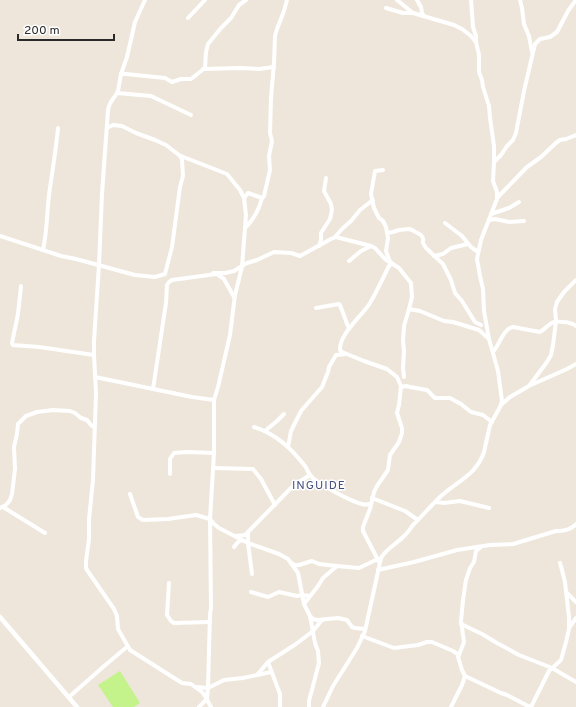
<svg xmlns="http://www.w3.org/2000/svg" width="576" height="707" font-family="Overpass,sans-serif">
<rect width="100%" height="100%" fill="#eee6da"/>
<path fill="#c4f38b" d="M120 671 140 703 134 707H113L98 685Z"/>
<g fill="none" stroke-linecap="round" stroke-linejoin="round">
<g stroke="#fff" stroke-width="4">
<path d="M145 0 135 22 127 57 121 74 118 91C114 100 110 99 108 110L102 194 99 265 94 341V355L96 393 93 480 89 519V539L86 561V568L87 570 114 609 117 616 118 629 130 650 182 683 191 684 202 692 205 696 211 707"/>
<path d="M397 0 413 13 454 25 462 29 471 36 476 42 479 55V72L482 80 483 87 489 106 490 118 494 146V162"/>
<path d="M417 0 421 7 422 13 424 16"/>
<path d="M471 0 473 27 476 36V41"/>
<path d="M520 0 522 8 524 24 529 36 531 47 532 52"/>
<path d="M386 8 403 13H412"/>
<path d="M188 18 205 0"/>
<path d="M203 69 241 68 259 69 274 67"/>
<path d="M121 74H126L165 78 172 82 181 79H191L205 68 206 52 208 44 221 28 231 18 239 5 246 0"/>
<path d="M117 93 151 96 191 115"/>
<path d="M181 156 227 174 240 190 244 198"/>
<path d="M383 170 375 171 371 194 374 208 379 218 383 221 386 227 388 238 386 251 390 262"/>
<path d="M497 198 527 167 541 157 557 142 560 140 566 139 576 135"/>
<path d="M491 214 509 208 519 202"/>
<path d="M489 220 495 219 509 222 524 221"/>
<path d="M445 223 462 236 471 247 478 252"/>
<path d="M245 228C254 219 259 210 262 198"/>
<path d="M387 233 393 232 399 230 409 229 412 230 421 235 423 238V243L426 248 443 264 451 280 455 293 462 301 475 322 481 325"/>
<path d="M0 236 61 256 76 259 135 275 155 277 165 274 172 247 180 187 183 176 182 160 181 157 179 155 166 145 155 140 136 133 122 126 113 125 107 128"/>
<path d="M335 237 342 229 351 221 360 210 373 200"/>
<path d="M319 246 321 240V233L330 219 332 210 331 204 324 191 326 178"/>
<path d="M43 250C47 232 47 213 49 195 52 173 56 150 58 128"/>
<path d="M434 256 443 254 451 248 468 244"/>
<path d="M349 261 361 251 371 246"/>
<path d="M213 273H225L234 271 247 263 257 260 274 252 291 253 300 256 331 239 336 237 371 246 375 248 385 259 399 268 411 283 412 297 409 309"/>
<path d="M217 274 224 279 234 297"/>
<path d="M21 286 18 314 12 343 13 345 39 347 94 355"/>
<path d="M316 308 339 304 340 305 349 329"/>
<path d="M493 352C500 344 503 329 513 327L540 332C550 326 549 320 563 322 569 322 572 323 576 326"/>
<path d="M95 377 192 397 214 400V453L210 519 211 608 210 614 208 688 207 699 199 707"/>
<path d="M404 377 403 368 404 351 403 341 404 326 409 309 420 311 444 321 453 322 479 330 489 339"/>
<path d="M531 385 567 369 576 364"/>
<path d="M401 387 406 386 410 387 427 390 435 398H450L461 404 471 412 483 415 492 422"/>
<path d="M153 389 166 303 167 285 169 282 172 280 216 274"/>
<path d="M214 400 218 387 230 335 235 295 242 267 246 215 244 198 248 193 262 198 264 196 270 170 269 156 272 141 270 133 271 98 274 63 275 36 277 29 284 11 287 0"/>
<path d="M502 404 510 397 529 386 547 362 551 355 553 345 556 321 555 309 557 302 564 292 576 280"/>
<path d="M254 427C277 435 290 447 305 466 307 469 308 473 311 476 318 484 352 502 362 504 365 505 368 504 371 504"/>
<path d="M265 431 277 421 284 414"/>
<path d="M288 447 291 431 301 411 322 387 328 372 329 367 336 355 346 354"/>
<path d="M213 468 253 469 261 479 275 505"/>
<path d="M170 474V459L174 453 187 452 214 453"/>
<path d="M130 494 138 517 143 520 168 519 196 515 210 519 214 524 219 528 248 543 279 554 288 559 291 563 298 573 304 604 310 616 313 619 317 620 338 618 347 620 352 627 355 628 365 629"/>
<path d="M372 498 405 511 418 520"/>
<path d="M436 502 444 503 460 501 489 508"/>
<path d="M3 507 45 533"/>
<path d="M0 508 6 505 10 500 12 494 15 469 14 447 17 434 18 424 26 416 37 412 53 410 70 411 75 413 81 418 87 420 91 425 94 427"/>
<path d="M248 532V543L252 574"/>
<path d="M236 536 245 535 293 486 310 475"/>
<path d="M234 547 238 542 242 540"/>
<path d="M379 562 363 531V527L370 509 374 492 377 486 388 470 390 455 399 442 402 433V428L397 413 399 405 401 386 397 377 387 369 364 361 342 352 340 350C339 334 362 316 370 303 377 291 383 278 389 266L392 263"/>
<path d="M291 563 295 565H299L312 561 319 564 337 566"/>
<path d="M378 570 414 562 457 550 490 545 513 544 556 531C564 531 571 530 576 524"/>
<path d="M169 583 167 615 171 621 174 623 210 622"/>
<path d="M251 592 268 597 279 592 297 596 302 595 310 596"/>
<path d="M567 593 576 602"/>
<path d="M304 604 318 586 323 578 337 566 359 568 378 559"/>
<path d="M461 624 482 634 497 643 519 655 552 668 576 682"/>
<path d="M569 628 576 618"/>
<path d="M362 636 394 648 418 645 427 642H432L453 651 459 655"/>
<path d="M268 662 280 694V707"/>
<path d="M257 675 271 672"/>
<path d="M465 676 501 693 507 695 530 707"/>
<path d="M196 687 208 688 224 680 243 678 257 675 268 662 296 644 313 631 322 620"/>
<path d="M69 697 103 667 128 646"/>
<path d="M309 707V701L319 663 318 651 315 643 310 616"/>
<path d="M323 707 333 686 357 648 365 631 381 558C386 549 395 545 403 537 407 534 410 529 413 525 422 516 430 507 439 498 455 482 476 476 484 452L490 425 500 407 502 401 498 371 489 339 484 311 483 289 480 276 477 259 481 240 497 199V192L493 181 494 162 501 155 507 146 513 140 516 133 524 91 535 44 540 39 550 37 557 32 568 11 576 0"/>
<path d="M451 707 462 685 465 676 462 670 458 657 459 655 464 642 461 621 463 600 466 580 470 568 474 562 476 551 480 548"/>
<path d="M531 707 549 671 561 660 566 642 569 629V617L565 582 562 570 560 563"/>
</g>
<path stroke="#fff" stroke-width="4.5" d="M0 617 77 707"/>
</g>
<g text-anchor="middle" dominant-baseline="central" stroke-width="3" stroke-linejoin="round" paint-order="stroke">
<g font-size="12" letter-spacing="1" fill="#454e80" stroke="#fff">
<text x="319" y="486">INGUIDE</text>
</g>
</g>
<path d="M18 34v6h96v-6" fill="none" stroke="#2a2a2a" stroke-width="2"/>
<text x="24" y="34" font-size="12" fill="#2a2a2a" stroke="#ffffff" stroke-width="3" paint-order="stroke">200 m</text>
</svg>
